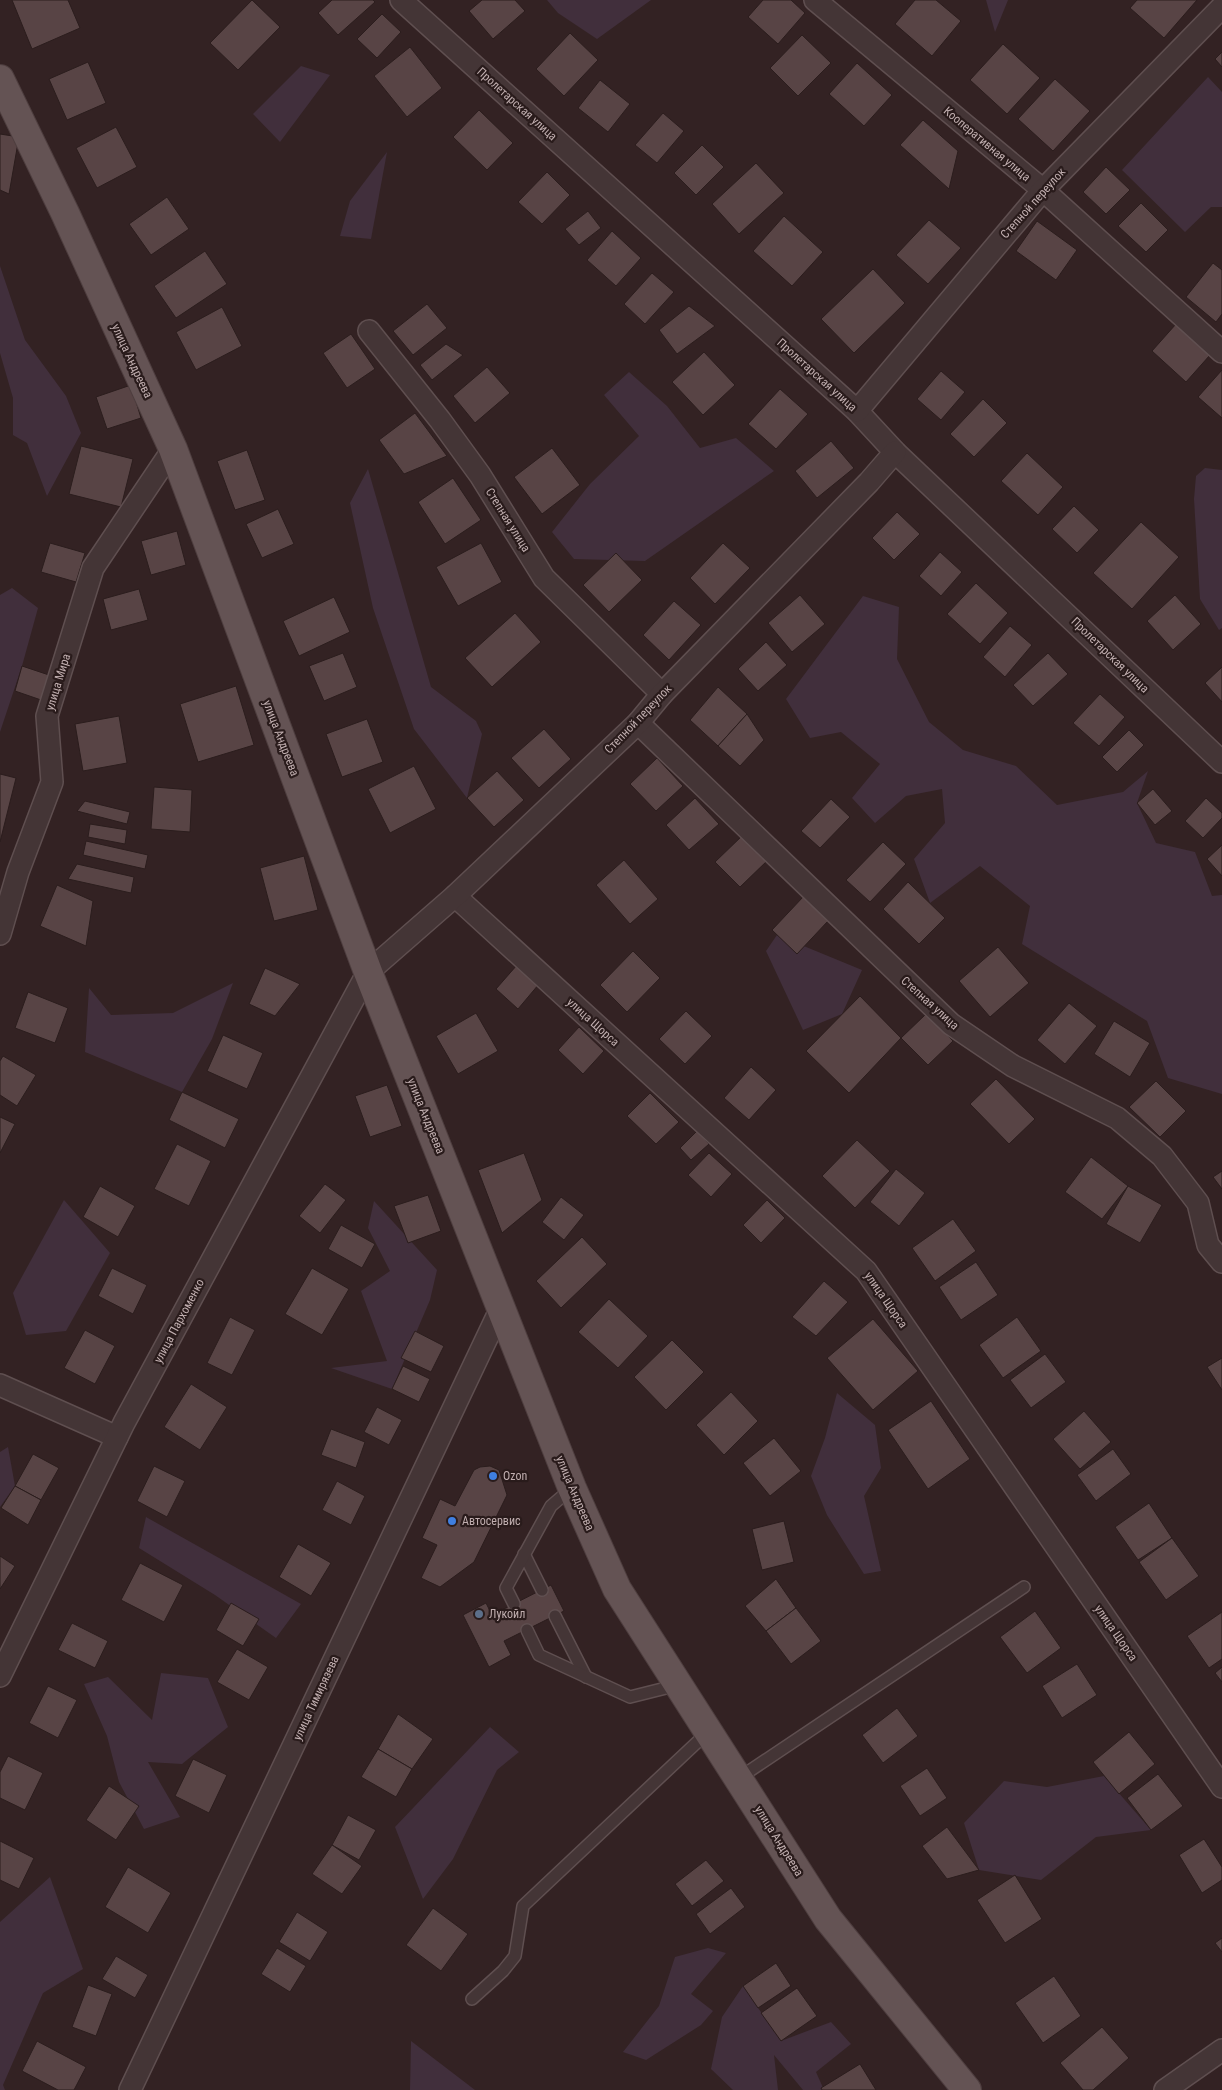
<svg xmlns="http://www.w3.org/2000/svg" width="1222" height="2090" font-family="'Roboto Condensed',sans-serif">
<rect width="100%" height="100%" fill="#332223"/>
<g fill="#412f3c">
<path d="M547 0H651L597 39 558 13Z"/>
<path d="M986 0H1008L995 32Z"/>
<path d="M301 66 330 75 280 142 253 114Z"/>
<path d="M1208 77 1222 92V207H1211L1185 232 1122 170Z"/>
<path d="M387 152 371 239 340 236 350 201Z"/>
<path d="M0 266 25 340 66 396 81 433 47 496 27 443 13 435V398L0 353Z"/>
<path d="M629 372 667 406 700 448 736 438 774 471 645 561 574 559 552 532 590 484 639 436 604 395Z"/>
<path d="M1205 468 1222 470V628L1219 630 1200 599 1194 499 1196 476Z"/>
<path d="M368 469 431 687 476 721 482 734 467 798 414 729 373 608 350 503Z"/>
<path d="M12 588 38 608 22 666 0 732V595Z"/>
<path d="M863 596 899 607 897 659 929 722 963 750 1016 766 1057 805 1123 792 1148 771 1137 803 1156 843 1195 852 1212 896 1222 895V1094L1168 1078 1147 1021 1022 944 1030 906 980 866 930 903 914 859 945 823 942 789 906 796 875 823 852 798 880 764 841 732 810 738 786 699Z"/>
<path d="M777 935 862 970 842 1014 803 1030 766 951Z"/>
<path d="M233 983 212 1039 182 1092 85 1052 89 988 111 1015 173 1013Z"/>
<path d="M64 1200 110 1253 66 1331 26 1335 13 1293Z"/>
<path d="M374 1201 437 1270 430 1300 392 1389 331 1368 387 1361 361 1291 390 1271 368 1228Z"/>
<path d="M837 1393 875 1425 881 1468 864 1496 881 1571 864 1574 827 1515 811 1476 825 1438Z"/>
<path d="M8 1447 15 1486 0 1507V1452Z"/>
<path d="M146 1517 301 1604 276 1638 215 1595 139 1548Z"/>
<path d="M161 1673 208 1678 228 1727 182 1764 148 1762 180 1817 144 1829 119 1782 107 1736 84 1684 108 1677 152 1720Z"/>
<path d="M490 1727 519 1752 497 1770 453 1859 423 1899 395 1827Z"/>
<path d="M1104 1776 1151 1830 1096 1837 1041 1880 979 1870 964 1823 1004 1781 1047 1787Z"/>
<path d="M50 1877 83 1969 43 1993 3 2085 5 2090H0V1922Z"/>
<path d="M708 1948 726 1953 691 1994 713 2011 701 2025 646 2060 623 2052 659 2006 675 1957Z"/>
<path d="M743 1986 781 2041 831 2022 851 2044 816 2072 824 2090H803L774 2055 778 2090H733L711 2069 722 2017Z"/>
<path d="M411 2041 475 2090H410Z"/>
</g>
<g fill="#584445" stroke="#2b1d1d">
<path d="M12 0H68L80 28 32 49Z"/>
<path d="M252 0 280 27 238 70 210 43Z"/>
<path d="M332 0H373L375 2 338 35 318 13Z"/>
<path d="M482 0H515L525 11 493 39 469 11Z"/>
<path d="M763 0H791L805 13 778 44 748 17Z"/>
<path d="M915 0H936L961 21 932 56 895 24Z"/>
<path d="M1137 0H1197L1164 38 1130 8Z"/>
<path d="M382 14 401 32 377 58 357 39Z"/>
<path d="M570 33 598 60 564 96 536 69Z"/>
<path d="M802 35 831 63 798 96 770 68Z"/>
<path d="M1003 44 1040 78 1007 114 970 80Z"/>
<path d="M410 47 442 88 407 117 374 76Z"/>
<path d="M1222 52V67L1215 59Z"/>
<path d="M88 62 106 103 67 120 49 79Z"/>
<path d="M857 63 892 95 864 126 829 94Z"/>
<path d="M1055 79 1090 111 1053 151 1018 119Z"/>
<path d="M600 80 630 104 608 132 578 108Z"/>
<path d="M479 110 513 143 487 170 453 137Z"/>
<path d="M663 113 684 131 657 163 635 145Z"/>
<path d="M923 120 958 151 949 189 900 145Z"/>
<path d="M116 127 137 167 97 188 76 148Z"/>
<path d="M0 134 19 137 9 194 0 190Z"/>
<path d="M702 145 724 167 696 195 674 173Z"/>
<path d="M756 163 784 193 739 234 712 204Z"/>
<path d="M1106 167 1130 190 1106 214 1083 192Z"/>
<path d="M547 172 570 195 542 224 518 202Z"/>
<path d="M167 197 189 229 151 255 129 224Z"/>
<path d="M1141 203 1168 230 1146 252 1118 226Z"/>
<path d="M588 211 601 228 579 245 565 229Z"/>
<path d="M784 216 823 252 792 286 753 251Z"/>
<path d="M929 220 961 248 928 284 896 255Z"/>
<path d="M1037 221 1077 250 1056 280 1016 251Z"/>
<path d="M612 231 641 258 616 286 587 260Z"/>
<path d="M205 251 227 284 176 318 154 286Z"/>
<path d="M1213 263 1222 270V314L1216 322 1186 297Z"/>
<path d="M873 269 905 303 854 353 821 319Z"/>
<path d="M652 273 674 292 645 324 624 304Z"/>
<path d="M427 304 447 328 413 355 393 331Z"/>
<path d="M689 306 715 326 677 354 659 330Z"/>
<path d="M222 307 242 346 196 370 176 332Z"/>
<path d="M1176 324 1210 355 1186 382 1152 351Z"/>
<path d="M351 334 375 369 347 388 323 353Z"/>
<path d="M446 344 463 355 432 380 420 365Z"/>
<path d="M704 352 735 385 703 415 672 382Z"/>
<path d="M487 367 510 393 475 423 453 396Z"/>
<path d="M1222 370V418L1198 397Z"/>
<path d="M941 371 965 392 941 420 917 399Z"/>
<path d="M131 385 141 418 107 429 96 397Z"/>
<path d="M780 389 808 414 776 449 748 424Z"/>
<path d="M983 399 1007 423 974 457 950 434Z"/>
<path d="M415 413 447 456 404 474 379 440Z"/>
<path d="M831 441 854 468 817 498 795 471Z"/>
<path d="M81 446 133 459 121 507 69 494Z"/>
<path d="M552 448 580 485 542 514 514 477Z"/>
<path d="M247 450 265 500 235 510 217 461Z"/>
<path d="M1027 453 1063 487 1038 515 1001 481Z"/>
<path d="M453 478 481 520 445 544 418 502Z"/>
<path d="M1074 506 1099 530 1077 553 1052 529Z"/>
<path d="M278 509 294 544 262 558 246 524Z"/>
<path d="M897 512 920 534 894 560 872 538Z"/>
<path d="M1141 522 1179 557 1132 609 1093 573Z"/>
<path d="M177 531 186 565 151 575 141 541Z"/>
<path d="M50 543 85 553 76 582 41 572Z"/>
<path d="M481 543 502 582 458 606 436 567Z"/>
<path d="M723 543 750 568 715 604 690 578Z"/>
<path d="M940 552 962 572 941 596 919 576Z"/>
<path d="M616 553 642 580 609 612 583 585Z"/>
<path d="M976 583 1008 613 980 644 947 614Z"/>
<path d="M139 589 148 620 111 630 103 599Z"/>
<path d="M800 595 825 624 792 652 768 623Z"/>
<path d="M1175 595 1201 624 1173 650 1147 621Z"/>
<path d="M334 597 350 632 299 656 283 621Z"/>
<path d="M674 601 701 625 669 660 643 635Z"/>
<path d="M515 613 541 642 492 687 465 658Z"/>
<path d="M1010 626 1032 645 1005 677 983 657Z"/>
<path d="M766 642 787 665 758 691 738 669Z"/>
<path d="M343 653 357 687 324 701 309 666Z"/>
<path d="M1048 653 1068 674 1033 706 1013 685Z"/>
<path d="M22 666 52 676 44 701 15 691Z"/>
<path d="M1222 667V702L1205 683Z"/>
<path d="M236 686 254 745 198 762 180 704Z"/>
<path d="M718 687 747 714 718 746 690 720Z"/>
<path d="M1100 694 1125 717 1099 746 1073 723Z"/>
<path d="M747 714 764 740 740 766 718 746Z"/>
<path d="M119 716 127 763 83 771 75 724Z"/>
<path d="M367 719 383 762 342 777 326 734Z"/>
<path d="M544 729 571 759 539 788 511 758Z"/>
<path d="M1129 730 1144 745 1117 772 1102 757Z"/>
<path d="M657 758 683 786 656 811 630 784Z"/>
<path d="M414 766 436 809 390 833 368 789Z"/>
<path d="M497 771 524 800 494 827 467 798Z"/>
<path d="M0 774 16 778 0 842Z"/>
<path d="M154 787 192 790 190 832 151 829Z"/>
<path d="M1153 789 1172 811 1155 825 1137 803Z"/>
<path d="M695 798 719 824 689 850 666 825Z"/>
<path d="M1206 798 1222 813V818L1203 838 1185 821Z"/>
<path d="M831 799 850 817 820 848 801 831Z"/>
<path d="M85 801 130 812 127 824 77 811Z"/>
<path d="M90 824 127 830 125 844 88 837Z"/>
<path d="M743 835 768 860 740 887 715 862Z"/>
<path d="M86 841 148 855 145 869 83 855Z"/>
<path d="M883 842 906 864 870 902 846 880Z"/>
<path d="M1222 845V876L1207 859Z"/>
<path d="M304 856 318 910 274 921 260 868Z"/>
<path d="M624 860 658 899 630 924 596 885Z"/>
<path d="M77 864 134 877 131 893 68 879Z"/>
<path d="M908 882 945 918 919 944 883 909Z"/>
<path d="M57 885 93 901 86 946 40 926Z"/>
<path d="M803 897 828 921 797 954 772 930Z"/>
<path d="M998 947 1029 983 990 1017 959 981Z"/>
<path d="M633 951 660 978 627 1012 600 985Z"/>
<path d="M517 965 539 984 518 1009 496 989Z"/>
<path d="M265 968 300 984 275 1016 249 1004Z"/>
<path d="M28 992 68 1008 55 1043 15 1028Z"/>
<path d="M860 996 901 1038 849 1093 806 1051Z"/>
<path d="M1069 1003 1097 1026 1065 1064 1037 1040Z"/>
<path d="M686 1011 712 1036 685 1064 659 1039Z"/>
<path d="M476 1013 498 1051 458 1074 436 1036Z"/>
<path d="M926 1014 953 1041 928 1065 901 1038Z"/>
<path d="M1114 1021 1150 1043 1130 1077 1094 1054Z"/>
<path d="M579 1027 604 1051 583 1074 558 1050Z"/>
<path d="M223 1035 263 1053 247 1089 207 1071Z"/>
<path d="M3 1056 36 1075 17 1106 0 1095V1061Z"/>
<path d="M751 1067 776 1090 749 1120 724 1098Z"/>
<path d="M996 1079 1035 1119 1009 1144 970 1104Z"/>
<path d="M1156 1081 1186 1111 1160 1137 1129 1107Z"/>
<path d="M387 1085 402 1126 370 1137 355 1096Z"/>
<path d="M182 1092 239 1119 225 1148 169 1120Z"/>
<path d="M650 1093 679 1122 656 1144 627 1116Z"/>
<path d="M0 1117 15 1124 0 1153Z"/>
<path d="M697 1131 709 1144 691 1160 680 1148Z"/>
<path d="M857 1140 890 1171 855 1208 822 1176Z"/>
<path d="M177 1144 211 1161 189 1206 154 1189Z"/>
<path d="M524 1153 542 1200 502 1233 478 1170Z"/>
<path d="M709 1153 732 1174 711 1197 688 1175Z"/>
<path d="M1091 1157 1128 1186 1102 1219 1065 1192Z"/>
<path d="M896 1169 925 1193 899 1226 870 1202Z"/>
<path d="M1222 1171V1189L1213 1177Z"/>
<path d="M325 1184 346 1200 320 1233 299 1216Z"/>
<path d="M100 1186 135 1206 118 1237 83 1217Z"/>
<path d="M1128 1186 1162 1205 1140 1243 1106 1224Z"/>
<path d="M428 1195 441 1231 408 1243 394 1206Z"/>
<path d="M561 1197 584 1215 564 1240 542 1222Z"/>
<path d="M767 1200 785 1218 761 1243 743 1225Z"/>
<path d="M953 1219 976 1251 935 1281 912 1248Z"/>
<path d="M341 1225 375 1244 362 1268 328 1249Z"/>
<path d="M582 1237 607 1264 561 1308 536 1281Z"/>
<path d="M976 1262 998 1295 961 1320 939 1287Z"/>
<path d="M112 1268 147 1285 133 1314 98 1296Z"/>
<path d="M312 1268 349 1289 322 1335 285 1314Z"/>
<path d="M824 1281 848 1302 816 1336 792 1317Z"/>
<path d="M609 1299 648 1336 618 1368 578 1332Z"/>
<path d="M230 1317 255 1330 232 1375 207 1363Z"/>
<path d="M1017 1317 1041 1351 1003 1378 979 1345Z"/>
<path d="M873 1319 918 1371 873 1410 827 1358Z"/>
<path d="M85 1330 115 1346 95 1384 64 1368Z"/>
<path d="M415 1331 444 1346 431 1372 401 1358Z"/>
<path d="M672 1340 704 1372 666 1410 634 1377Z"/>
<path d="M1045 1354 1066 1382 1031 1408 1010 1380Z"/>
<path d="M1222 1358V1390L1207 1367Z"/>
<path d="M403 1366 430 1379 419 1402 392 1389Z"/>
<path d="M191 1384 227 1407 200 1450 164 1427Z"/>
<path d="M731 1392 758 1421 724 1455 696 1425Z"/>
<path d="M931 1401 970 1459 928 1489 888 1430Z"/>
<path d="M377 1407 402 1420 389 1445 364 1432Z"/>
<path d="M1084 1411 1111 1442 1080 1469 1053 1439Z"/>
<path d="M331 1429 365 1442 356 1468 321 1455Z"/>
<path d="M774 1438 801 1471 770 1496 743 1463Z"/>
<path d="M1113 1449 1131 1474 1096 1501 1077 1475Z"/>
<path d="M33 1454 59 1468 41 1500 15 1486Z"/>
<path d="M154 1466 185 1481 167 1517 137 1501Z"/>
<path d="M490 1466 499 1470 507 1495 474 1562 440 1587 421 1578 437 1545 422 1538 440 1499 455 1506 474 1470 480 1467Z"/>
<path d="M337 1481 365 1496 351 1525 322 1510Z"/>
<path d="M15 1486 41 1500 28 1525 1 1508Z"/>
<path d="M1149 1503 1172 1538 1138 1560 1115 1527Z"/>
<path d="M784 1521 794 1562 762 1570 752 1529Z"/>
<path d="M1172 1538 1199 1576 1166 1600 1139 1562Z"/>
<path d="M298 1544 331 1563 311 1596 279 1577Z"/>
<path d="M0 1556 15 1566 0 1589Z"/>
<path d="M140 1563 183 1585 164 1622 121 1600Z"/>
<path d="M776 1579 796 1608 766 1631 745 1606Z"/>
<path d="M551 1585 564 1611 504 1641 511 1655 489 1667 463 1615 486 1603 492 1615Z"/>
<path d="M231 1603 259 1619 243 1646 216 1630Z"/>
<path d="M796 1608 821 1641 791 1664 766 1631Z"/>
<path d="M1035 1611 1061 1648 1027 1673 1000 1637Z"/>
<path d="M1222 1612V1659L1209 1668 1187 1636Z"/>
<path d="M72 1623 108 1641 95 1668 58 1650Z"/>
<path d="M237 1649 268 1667 249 1700 217 1682Z"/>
<path d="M1077 1664 1097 1695 1062 1718 1042 1686Z"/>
<path d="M1222 1667V1682L1215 1673Z"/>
<path d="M48 1686 77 1700 58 1738 29 1723Z"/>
<path d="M897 1708 918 1736 883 1763 862 1735Z"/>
<path d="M398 1714 433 1739 412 1769 378 1749Z"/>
<path d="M1129 1732 1155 1764 1119 1794 1093 1762Z"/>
<path d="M378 1749 412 1769 396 1797 361 1777Z"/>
<path d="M8 1756 43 1773 25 1810 0 1798V1772Z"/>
<path d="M193 1759 227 1775 209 1813 175 1796Z"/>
<path d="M927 1768 947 1798 920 1816 900 1786Z"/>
<path d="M1158 1774 1183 1806 1151 1830 1127 1798Z"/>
<path d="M109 1786 139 1806 116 1840 86 1820Z"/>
<path d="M348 1815 376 1830 359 1860 332 1845Z"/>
<path d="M947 1827 979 1870 947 1879 922 1846Z"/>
<path d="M1204 1839 1222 1867V1880L1202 1893 1179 1855Z"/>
<path d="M0 1841 34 1858 19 1889 0 1880Z"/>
<path d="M332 1845 362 1866 342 1894 312 1874Z"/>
<path d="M706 1860 724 1881 692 1906 675 1884Z"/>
<path d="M128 1867 171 1893 148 1933 105 1907Z"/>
<path d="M1015 1875 1042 1919 1005 1943 977 1900Z"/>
<path d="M731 1888 745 1907 710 1934 696 1914Z"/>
<path d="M433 1908 468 1934 441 1971 406 1945Z"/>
<path d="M297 1912 328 1932 310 1961 279 1942Z"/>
<path d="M1222 1938V1952L1215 1943Z"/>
<path d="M277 1948 306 1966 290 1992 261 1974Z"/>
<path d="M116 1956 148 1975 135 1998 102 1979Z"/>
<path d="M776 1963 791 1986 758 2008 743 1986Z"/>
<path d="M1054 1976 1081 2016 1043 2043 1015 2003Z"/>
<path d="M88 1985 112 1994 96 2036 72 2027Z"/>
<path d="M797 1988 817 2016 781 2041 761 2013Z"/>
<path d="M1102 2027 1129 2058 1093 2090H1083L1060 2063Z"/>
<path d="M37 2041 86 2067 74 2090H58L22 2071Z"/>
<path d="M860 2064 876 2090H822L821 2088Z"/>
</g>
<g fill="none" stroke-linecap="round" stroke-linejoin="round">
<defs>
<g id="service">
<path d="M524 1554 542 1590"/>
<path d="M514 1604 506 1588 551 1506 572 1488"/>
<path d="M555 1616 586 1677"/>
<path d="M527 1630 539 1655 630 1697 678 1685"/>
<path d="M739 1778 1024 1587"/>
<path d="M472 1999 503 1971 515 1956 523 1906 708 1732"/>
</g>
<g id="minor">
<path d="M401 0 857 411 895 452 1222 762"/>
<path d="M815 0 1043 190 1222 352"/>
<path d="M369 331 440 420 480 475 544 578 662 694"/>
<path d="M857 411 1043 190 1222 7"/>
<path d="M638 723 951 1024 1013 1066 1117 1118 1162 1156 1198 1203 1208 1245 1222 1262"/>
<path d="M455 896 866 1271 1222 1787"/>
<path d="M0 934 18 872 52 782 47 716 93 568 173 449"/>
<path d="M0 1385 117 1437"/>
<path d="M0 1676 124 1423 368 972 455 896 638 723 662 694 869 482 895 452"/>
<path d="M130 2090 502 1306"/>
<path d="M1165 2090 1222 2050"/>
</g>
<path id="primary" d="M0 79 65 213 173 449 368 972 572 1488 617 1589 828 1919 967 2090"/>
</defs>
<use href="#service" stroke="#5f4f50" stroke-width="14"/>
<use href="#minor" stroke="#5f4f50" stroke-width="24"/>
<use href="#primary" stroke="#4e3e3f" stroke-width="30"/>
<use href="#service" stroke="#443536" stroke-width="11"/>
<use href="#minor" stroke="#443536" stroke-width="21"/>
<use href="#primary" stroke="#645354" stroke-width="28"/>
</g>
<g fill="#3f7fe0" stroke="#291b1b" stroke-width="2">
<circle cx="493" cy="1476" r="5"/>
<circle cx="452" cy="1521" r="5"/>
</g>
<circle fill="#5c6f8a" stroke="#291b1b" stroke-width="2" cx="479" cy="1614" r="5"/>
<g text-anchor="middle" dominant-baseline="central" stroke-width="4.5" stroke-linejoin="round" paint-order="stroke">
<g font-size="12" fill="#c1afb0" stroke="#291b1b">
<text transform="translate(517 104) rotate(42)">Пролетарская улица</text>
<text transform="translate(987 144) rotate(40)">Кооперативная улица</text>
<text transform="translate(1033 203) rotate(-48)">Степной переулок</text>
<text transform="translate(132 361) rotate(65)">улица Андреева</text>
<text transform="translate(817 375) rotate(42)">Пролетарская улица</text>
<text transform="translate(508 520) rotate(58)">Степная улица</text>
<text transform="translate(1110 655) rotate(44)">Пролетарская улица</text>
<text transform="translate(58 682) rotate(-73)">улица Мира</text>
<text transform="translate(638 719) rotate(-46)">Степной переулок</text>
<text transform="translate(281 738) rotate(69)">улица Андреева</text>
<text transform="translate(930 1003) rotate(42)">Степная улица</text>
<text transform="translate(593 1022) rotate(42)">улица Щорса</text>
<text transform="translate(426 1116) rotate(68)">улица Андреева</text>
<text transform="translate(886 1300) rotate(55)">улица Щорса</text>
<text transform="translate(179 1321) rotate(-62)">улица Пархоменко</text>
<text transform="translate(575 1493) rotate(67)">улица Андреева</text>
<text transform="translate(1116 1633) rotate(55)">улица Щорса</text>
<text transform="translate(316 1698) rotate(-65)">улица Тимирязева</text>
<text transform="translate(779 1841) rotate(58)">улица Андреева</text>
</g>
<g font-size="12" fill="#c1afb0" stroke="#291b1b" text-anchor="start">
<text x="503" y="1476">Ozon</text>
<text x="462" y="1521">Автосервис</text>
<text x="489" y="1614">Лукойл</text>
</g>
</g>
</svg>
